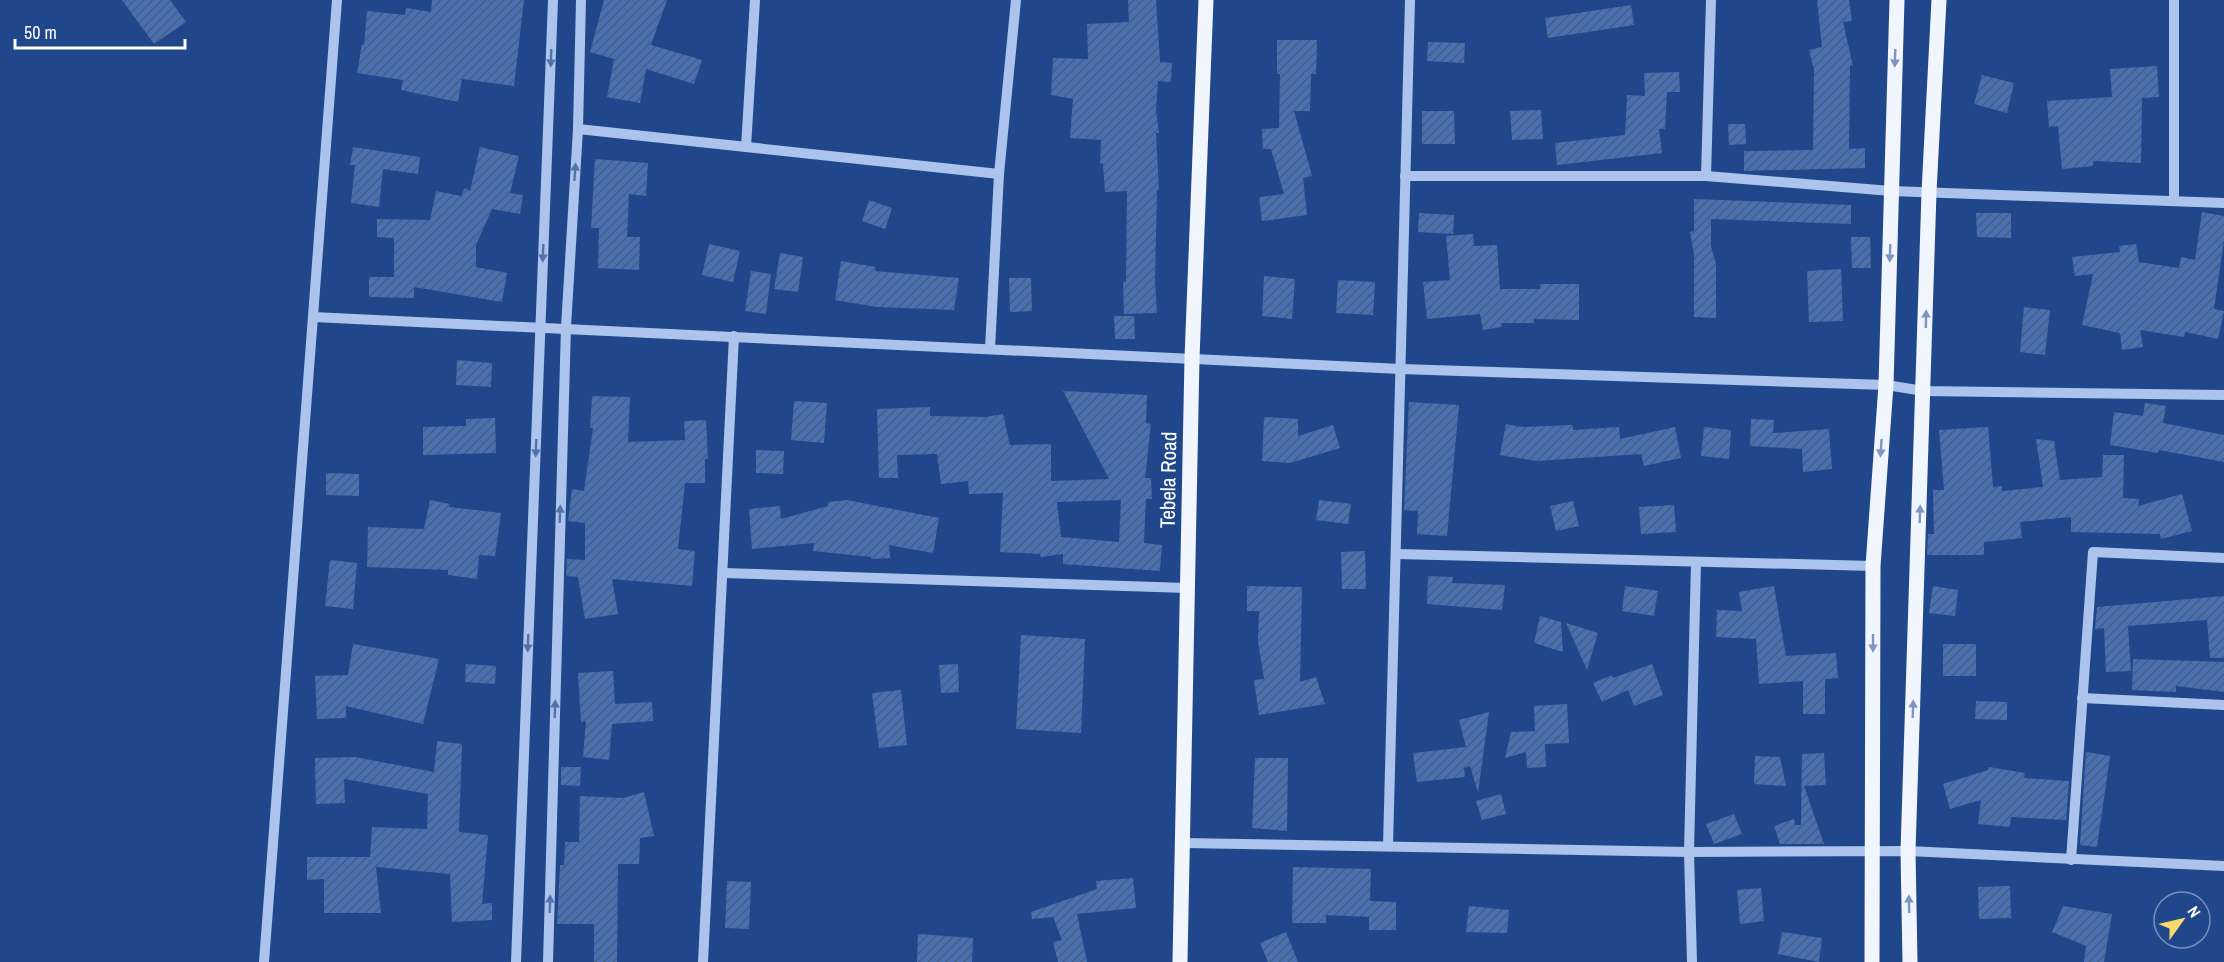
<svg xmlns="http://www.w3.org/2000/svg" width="2224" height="962" font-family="'Archivo Narrow',sans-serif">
<defs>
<pattern id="building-hatch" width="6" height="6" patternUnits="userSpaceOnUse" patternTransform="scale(1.5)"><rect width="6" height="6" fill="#4970b2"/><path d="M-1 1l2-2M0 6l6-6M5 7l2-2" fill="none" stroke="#4b5c7a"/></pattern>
</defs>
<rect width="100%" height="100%" fill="#20478b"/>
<g fill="url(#building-hatch)" fill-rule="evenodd">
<path d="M122 0H170L186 22 154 44Z"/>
<path d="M432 0H524L514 86 462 79 458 102 401 90 403 80 357 73 362 44 364 45 367 11 405 15 406 8 431 12Z"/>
<path d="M604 0H667L651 45 702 60 694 84 646 69 640 103 607 97 614 59 590 52Z"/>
<path d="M1128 0H1156L1160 62 1172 63 1171 82 1158 81 1156 111 1159 133H1156L1159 190H1157L1155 280 1157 313 1124 314 1123 282H1126L1127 191 1105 192 1103 164 1100 163 1101 140 1070 138 1073 99 1051 95 1053 58 1088 59 1087 24 1129 22Z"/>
<path d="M1817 0H1849L1852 21 1843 22 1853 66H1850L1849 149 1865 148V168L1744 171V151L1813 150 1814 70 1809 50 1822 47Z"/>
<path d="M1631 5 1634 25 1548 38 1545 18Z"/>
<path d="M1277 40H1317L1316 74H1311L1310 111H1294L1312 176 1303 178 1307 215 1262 221 1259 197 1284 194 1271 149H1263L1262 129 1279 128 1280 74H1277Z"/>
<path d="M1428 42 1465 43 1464 63 1427 61Z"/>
<path d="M2157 66 2159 97 2142 98 2141 163 2093 161V166L2062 169 2058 126 2049 127 2047 101 2112 97 2110 69Z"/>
<path d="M1679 72 1680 92H1667L1665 129H1659L1662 153 1557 165 1555 143 1625 135 1627 95 1645 96 1644 73Z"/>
<path d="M1982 75 2014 83 2007 113 1974 104Z"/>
<path d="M1541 110 1543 139 1512 140 1510 111Z"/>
<path d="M1422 111H1454L1455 144H1422Z"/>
<path d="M1728 124H1745L1746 144 1729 145Z"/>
<path d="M353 147 420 157 418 174 383 169 379 207 351 203 355 165H350Z"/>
<path d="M480 147 519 156 510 193 523 195 520 214 492 209 476 245V267L507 273 502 302 414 287V298L369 297V277H394V238L377 237V219L430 220 436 191 461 196 465 188 470 191Z"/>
<path d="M595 159 648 163 646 196 629 194 627 237H640L639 270 598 268 599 228H591Z"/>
<path d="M1694 199 1851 205V224L1711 219V246L1716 264V318L1694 317V255L1690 232 1694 231Z"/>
<path d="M869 200 892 208 885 229 862 221Z"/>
<path d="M2202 212 2224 216V240L2214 309 2224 311 2218 339 2185 332 2184 337 2140 330 2143 347 2122 350 2120 333 2082 325 2093 274 2075 276 2072 257 2120 252 2119 246 2136 244 2139 262 2179 268 2181 257 2195 260Z"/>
<path d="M1419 213 1454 215 1453 234 1418 232Z"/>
<path d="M1976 213H2011V238L1977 237Z"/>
<path d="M1473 234 1474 246 1497 245 1500 289H1540V284H1579V320L1534 319V323H1501L1502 327 1483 330 1480 314 1427 319 1423 282 1450 280 1446 236Z"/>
<path d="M1851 237H1870L1871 268H1852Z"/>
<path d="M709 244 740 251 733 282 702 275Z"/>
<path d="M780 253 803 257 798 292 774 289Z"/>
<path d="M841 261 876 267 875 271 959 278 954 310 877 307 835 300Z"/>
<path d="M1841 269 1843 321 1809 322 1807 271Z"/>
<path d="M751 271 771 274 766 314 745 311Z"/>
<path d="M1264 276 1295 279 1292 319 1262 316Z"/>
<path d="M1009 278H1031L1032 311 1010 312Z"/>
<path d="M1338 280 1375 282 1373 315 1336 313Z"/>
<path d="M2024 307 2050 310 2045 355 2020 352Z"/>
<path d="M1114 316H1134L1135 339H1115Z"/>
<path d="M457 360 492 363 491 387 456 385Z"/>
<path d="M1063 391 1147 395 1146 423 1151 424 1145 478H1151L1152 499H1146L1144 543 1162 545 1160 571 1063 564V554L1041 557 1040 554 1000 552 1003 493 969 494 968 481 941 484 937 454 897 455 898 478H879L877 409 930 407V416L986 417 1003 414 1010 445 1051 444V481L1109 479ZM1121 500 1119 542 1061 537 1057 502Z"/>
<path d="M592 396 630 397 628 442 685 440 684 421 706 420 708 459H705V483H685L678 549 695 551 692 586 612 579 618 614 585 619 578 577 566 576 567 559 585 560V523L568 521 572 489 584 491 593 428H590Z"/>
<path d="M794 401 827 403 824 443 791 440Z"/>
<path d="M1409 402 1459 405 1447 536 1417 534 1418 511 1404 510Z"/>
<path d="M2145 403 2166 406 2163 423 2224 435V462L2159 450 2158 453 2110 445 2114 412 2143 416Z"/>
<path d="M1264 417 1298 419V436L1333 425 1340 448 1290 463 1262 461Z"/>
<path d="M495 418 496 453 423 455V427L466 426V419Z"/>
<path d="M1751 419 1774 420 1773 433 1829 429 1832 469 1803 472 1802 449 1750 446Z"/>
<path d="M1506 424 1522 427 1573 425V430L1619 427 1620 439 1675 427 1681 458 1644 466 1641 454 1537 461 1500 455Z"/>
<path d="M1704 427 1731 430 1729 459 1701 456Z"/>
<path d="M1988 427 1993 487 2002 486V491L2043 487 2036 439 2054 441 2060 480 2102 477 2103 455H2124L2123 498 2139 499 2138 506 2182 494 2192 531 2161 539 2160 534 2071 532V517L2020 522 2022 538 1984 542V555H1927L1928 534H1934L1933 490H1944L1939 430Z"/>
<path d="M756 450 784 451 783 474 756 473Z"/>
<path d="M326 473 359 474V496L326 495Z"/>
<path d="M430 500 450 504 449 507 501 513 495 556 479 555 477 579 448 575V570L367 567 368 527 424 529Z"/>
<path d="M847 500 939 518 933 553 889 545 890 558 871 559V557L813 551 814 543 752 549 749 509 780 506 781 519 828 506V502Z"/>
<path d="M1319 500 1351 504 1348 524 1316 520Z"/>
<path d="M1573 501 1579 526 1556 531 1550 506Z"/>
<path d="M1674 505 1676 532 1641 534 1639 507Z"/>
<path d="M1365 551 1366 589H1342L1341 552Z"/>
<path d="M330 560 357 563 353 609 325 606Z"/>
<path d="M1428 576 1453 577 1452 583 1505 585 1502 610 1427 604Z"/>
<path d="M1247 586 1302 587 1300 682 1316 677 1325 704 1259 715 1254 680 1264 679 1258 641 1259 611H1247Z"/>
<path d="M1625 586 1658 591 1654 616 1622 611Z"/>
<path d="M1774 586 1786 656 1836 653 1838 678 1825 679V714H1803V681L1759 684 1756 639 1716 637 1717 610 1742 611 1739 592Z"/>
<path d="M1933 586 1958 590 1955 616 1929 613Z"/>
<path d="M2224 596V658H2210L2207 620 2128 626 2131 671 2106 672 2104 628 2095 629 2097 607Z"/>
<path d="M1540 616 1561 622 1563 652 1534 643Z"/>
<path d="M1566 623 1598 633 1587 670Z"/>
<path d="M1021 635 1085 639 1081 733 1016 729Z"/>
<path d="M353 644 439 659 423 724 346 706V718L317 719 315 676 348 675Z"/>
<rect x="1943" y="644" width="33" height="32"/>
<path d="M2133 659 2224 662V692L2176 686V692L2132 690Z"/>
<path d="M466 664 496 666 495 684 465 682Z"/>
<path d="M958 664 959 692 941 693 939 665Z"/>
<path d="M1652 664 1663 695 1634 706 1628 690 1602 702 1593 683 1612 675 1613 678Z"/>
<path d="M613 671 615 704 652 702 653 721 612 724 609 760 583 757 586 721 581 722 578 673Z"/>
<path d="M901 690 907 745 879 748 872 693Z"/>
<path d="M1976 701 2007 702V720L1975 719Z"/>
<path d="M1567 704 1569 743 1545 744 1546 767 1527 768 1526 752 1505 758 1511 732 1535 731 1534 706Z"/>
<path d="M1489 712 1478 793 1470 766 1464 768 1465 777 1417 782 1413 753 1466 747 1459 720Z"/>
<path d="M437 741 462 744 459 832 488 835 482 904 492 903V920L452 922 450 874 376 867 381 913H324V879L307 880V857H370L372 827 427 829 428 794 344 779 345 803 316 804 315 758 355 757 434 772Z"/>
<path d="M2086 752 2110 756 2097 847 2080 845Z"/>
<path d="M1824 753 1826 785 1804 786 1824 844H1780L1774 826 1794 819 1795 825H1801L1802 754Z"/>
<path d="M1755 756 1780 757 1786 786 1754 784Z"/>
<path d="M1255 758H1288L1287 831 1252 828Z"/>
<path d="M561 767H581L580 786 561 785Z"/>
<path d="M1989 767 2025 773 2024 778 2069 781 2066 820 2011 817 2010 827 1978 824 1981 800 1950 809 1943 784 1988 770Z"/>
<path d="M644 792 654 836 640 838 639 864H618L617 962H594V924H557L560 865H564L565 842H579L580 796 623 798Z"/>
<path d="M1501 794 1506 814 1482 820 1476 801Z"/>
<path d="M1734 814 1742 834 1714 844 1706 824Z"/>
<path d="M1293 867 1371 869 1370 901 1396 902V930H1369V911V917L1326 915V923H1292Z"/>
<path d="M1133 878 1136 908 1077 914 1087 962H1058L1053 942 1062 940 1053 917 1032 919 1031 912 1097 889 1096 881Z"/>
<path d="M727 881 751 882 749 929 725 928Z"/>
<path d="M2010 886 2011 918 1979 919 1978 887Z"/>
<path d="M1761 888 1764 921 1740 924 1737 890Z"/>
<path d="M1469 906 1509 910 1507 933 1466 932Z"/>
<path d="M2063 906 2112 914 2104 962H2084L2086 946 2052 932Z"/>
<path d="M1286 932 1298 962H1268L1260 943Z"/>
<path d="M1782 932 1822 938 1819 962 1778 954Z"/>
<path d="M918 934 973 938 972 962H917Z"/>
</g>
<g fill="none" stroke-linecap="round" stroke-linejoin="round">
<g stroke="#acc4eb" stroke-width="10">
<path d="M578 129 999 174"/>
<path d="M746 147 755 0"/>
<path d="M1405 176H1706L1891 191 2224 203"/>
<path d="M1706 176 1711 0"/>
<path d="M2174 201V0"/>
<path d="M313 317 1401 369 1886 385 1924 391 2224 395"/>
<path d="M990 349 999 174 1016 0"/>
<path d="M1397 554 1873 566"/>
<path d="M723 573 1187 588"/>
<path d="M2082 698 2224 705"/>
<path d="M1182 843 1689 852 1908 851 2224 866"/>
<path d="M1388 846 1410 0"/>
<path d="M2071 860 2093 552 2224 558"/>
<path d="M264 962 337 0"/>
<path d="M516 962 553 0"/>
<path d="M548 962 566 327 578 129 581 0"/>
<path d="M703 962 734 336"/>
<path d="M1692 962 1689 852 1696 562"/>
</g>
<g stroke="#f1f5fe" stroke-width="15">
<path d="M1180 962 1192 358 1206 0"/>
<path d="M1872 962 1873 566 1886 385 1897 0"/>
<path d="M1910 962 1908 851 1929 192 1939 0"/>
</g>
</g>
<defs><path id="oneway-solid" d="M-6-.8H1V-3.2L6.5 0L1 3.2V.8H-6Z" transform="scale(1.5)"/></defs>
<g fill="#5173ad">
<use href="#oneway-solid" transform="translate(551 58) rotate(92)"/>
<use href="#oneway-solid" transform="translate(575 172) rotate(-86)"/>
<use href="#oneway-solid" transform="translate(543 253) rotate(92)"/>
<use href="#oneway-solid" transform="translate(536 448) rotate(92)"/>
<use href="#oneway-solid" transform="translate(560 514) rotate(-88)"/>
<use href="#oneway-solid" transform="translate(528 643) rotate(92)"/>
<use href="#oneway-solid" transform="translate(555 709) rotate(-88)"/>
<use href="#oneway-solid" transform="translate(550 904) rotate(-88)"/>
</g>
<g fill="#7e95bf">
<use href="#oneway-solid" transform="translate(1895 58) rotate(92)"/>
<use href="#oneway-solid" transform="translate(1890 253) rotate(92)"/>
<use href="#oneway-solid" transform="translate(1926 319) rotate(-89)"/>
<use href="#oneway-solid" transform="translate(1881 448) rotate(94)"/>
<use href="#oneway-solid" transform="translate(1920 514) rotate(-88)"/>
<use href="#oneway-solid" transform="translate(1873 643) rotate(90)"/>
<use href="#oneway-solid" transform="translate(1913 709) rotate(-88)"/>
<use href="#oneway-solid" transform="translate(1909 904) rotate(-91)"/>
</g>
<g text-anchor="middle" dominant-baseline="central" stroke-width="4.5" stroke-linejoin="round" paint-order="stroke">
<g font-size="21" fill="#fff" stroke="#20478b">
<text transform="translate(1168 480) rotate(-89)">Tebela Road</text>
</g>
</g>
<g transform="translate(2182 920) rotate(56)"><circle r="28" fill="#20478b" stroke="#7991b9" stroke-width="1.5"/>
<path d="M0-4.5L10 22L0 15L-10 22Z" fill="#f8da6d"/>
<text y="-9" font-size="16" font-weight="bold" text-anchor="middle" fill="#ffffff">N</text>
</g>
<path d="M15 39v9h170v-9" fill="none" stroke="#ffffff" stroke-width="3"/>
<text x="24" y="39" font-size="18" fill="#ffffff" stroke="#20478b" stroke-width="4.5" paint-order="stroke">50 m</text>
</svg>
